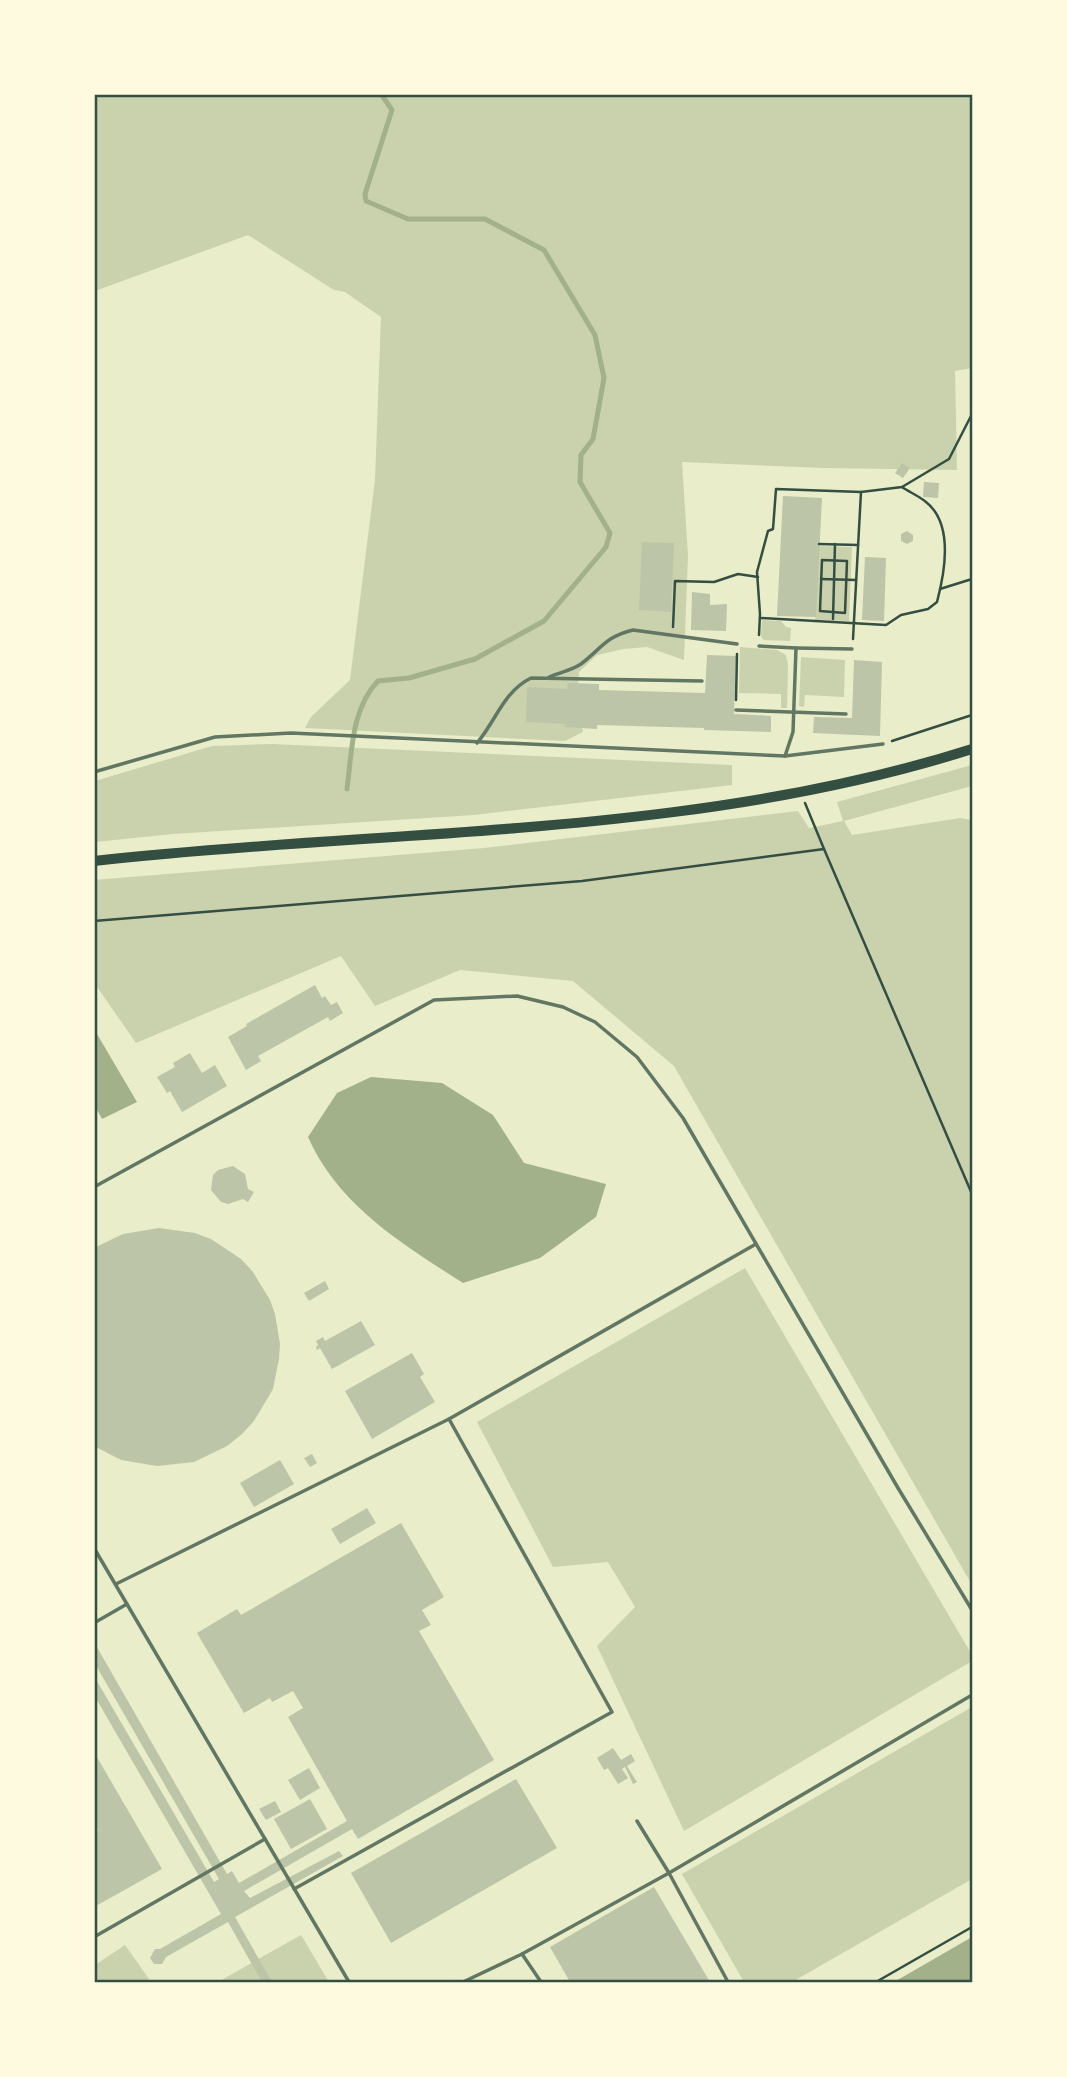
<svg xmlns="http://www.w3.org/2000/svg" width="1067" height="2077" font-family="'Titillium Web',sans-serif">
<rect width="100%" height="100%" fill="#e9edc9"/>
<g fill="#cad2ad">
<path d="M94 95H972V368L955 371 957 470 823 468 682 462 688 556 684 660 647 647 624 649 597 655 579 672 577 699 583 732 565 741 305 728 311 717 350 680 375 480 381 317 345 292 334 290 248 235 95 291Z"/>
<path d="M819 546 852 547 849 621 815 620Z"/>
<path d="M762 620 781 621 786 627 791 628 790 641 764 640 761 637Z"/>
<path d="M740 647 777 650 786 655 788 664 787 708H781V694L739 693Z"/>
<path d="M801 657 845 660 844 697 805 695 804 707 799 706Z"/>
<path d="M272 744 732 765V785L474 815 173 834 95 842V781L212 746Z"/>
<path d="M972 765V786L844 821 852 835 960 818 972 820V1585L674 1066 573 981 460 970 375 1006 341 956 136 1043 95 984 94 880 484 848 798 811 809 828 843 821 837 802Z"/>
<path d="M745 1268 972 1655V1661L684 1831 597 1646 635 1607 608 1562 553 1567 477 1422Z"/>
<path d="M972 1707V1879L792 1982H744L682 1874Z"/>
<path d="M301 1935 329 1982H218Z"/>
<path d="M125 1945 149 1979 145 1982H95V1965Z"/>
</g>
<g fill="#a3b18a">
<path d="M94 1029 137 1102 102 1119 95 1106Z"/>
<path d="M371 1077 442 1083 493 1115 524 1163 606 1184 596 1217 540 1258 463 1283C402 1244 338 1205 308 1137L337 1093Z"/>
<path d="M972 1937V1982H894Z"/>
</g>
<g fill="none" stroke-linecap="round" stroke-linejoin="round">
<path stroke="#a3b18a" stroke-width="5" d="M347 789C352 752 351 709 378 681L409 678 475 659 544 621 606 547 610 533 580 482 581 455 593 439 604 378 595 335 544 250 485 219H408L366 201 365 194 392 110 381 94"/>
</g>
<g fill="#bcc5a7">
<path d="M902 463 910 468 903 478 895 473Z"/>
<path d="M924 482 939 483 938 498 923 497Z"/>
<path d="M783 496 822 498 816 617 777 616Z"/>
<path d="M907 531 913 535V541L907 544 901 541V534Z"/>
<path d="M642 542 674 543 671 612 639 610Z"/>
<path d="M865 557 886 558 884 621 862 620Z"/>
<path d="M692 592 710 594V605L727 604 726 631 691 630Z"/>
<path d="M707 655 736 656 734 714 771 716V732L704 730V728L597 725V729L565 727V724L526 722 527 687 567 689 568 683 599 684V690L705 693Z"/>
<path d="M854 660 882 662 880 736 813 733 814 717 852 718Z"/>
<path d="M315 985 322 998 325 996 331 1005 337 1002 343 1013 330 1021 328 1017 258 1056 261 1061 246 1070 228 1037 247 1026 246 1024Z"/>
<path d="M190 1053 202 1073 215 1065 227 1086 182 1112 170 1091 167 1093 157 1077 175 1067 173 1063Z"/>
<path d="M233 1166 245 1174 248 1189 254 1192 248 1202 243 1199 228 1204 221 1202 211 1190 213 1175 218 1170Z"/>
<path d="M159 1228 195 1233 211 1239 241 1259 253 1272 270 1300 275 1314 280 1344 279 1359 273 1389 254 1421 242 1434 227 1446 194 1462 157 1466 121 1460 94 1446V1248L123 1234Z"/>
<path d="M325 1281 329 1289 309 1301 304 1293Z"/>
<path d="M361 1321 375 1345 332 1369 320 1348 317 1350 316 1347 318 1345 316 1341 323 1337 325 1341Z"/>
<path d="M412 1353 424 1374 420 1377 435 1402 372 1439 345 1391Z"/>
<path d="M312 1454 317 1463 310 1467 304 1458Z"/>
<path d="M280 1460 294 1484 254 1507 240 1483Z"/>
<path d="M367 1508 376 1523 340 1544 331 1529Z"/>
<path d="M401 1523 444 1597 422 1610 431 1625 419 1631 494 1760 358 1839 352 1829 244 1891 250 1898 339 1851 343 1856 235 1917 272 1982H262L228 1922 166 1957 162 1964H154L150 1958 155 1949H160L221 1914 94 1695V1676L214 1882 219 1879 94 1662V1642L227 1874 232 1871 239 1883 347 1821 288 1717 303 1708 293 1691 272 1702 270 1698 244 1713 197 1633 237 1609 241 1615Z"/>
<path d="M613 1748 621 1760 631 1754 635 1761 627 1766 637 1782 633 1784 625 1767 622 1769 628 1778 618 1784 608 1768 604 1770 597 1758Z"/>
<path d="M94 1752 162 1869 94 1907V1832L98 1830 94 1824Z"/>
<path d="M309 1768 320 1788 300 1800 288 1780Z"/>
<path d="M516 1779 557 1848 391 1943 351 1873Z"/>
<path d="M310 1799 327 1829 291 1849 274 1819Z"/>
<path d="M275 1801 281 1812 266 1820 259 1809Z"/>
<path d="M654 1887 710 1982H570L550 1947Z"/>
</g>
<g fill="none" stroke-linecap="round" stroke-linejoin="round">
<g stroke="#344e41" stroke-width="2.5">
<path d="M819 544 858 545"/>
<path d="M822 560 847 561 845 613 820 611Z"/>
<path d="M821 579 856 580"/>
<path d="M940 589 972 579"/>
<path d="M760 618 886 625 901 615 928 609 937 602C945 572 954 524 926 502 919 496 909 492 902 487"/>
<path d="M833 619 835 544"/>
<path d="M673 627 675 581 714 582 738 574 758 577"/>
<path d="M759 635 760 614 757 572 768 531 773 529 776 489 861 492"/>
<path d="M853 639 861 492 902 487 949 459 972 414"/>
<path d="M736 700 737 654"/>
<path d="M892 741 972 715"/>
<path d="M805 803 824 849"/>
<path d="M94 921 582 881 824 849 972 1194"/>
<path d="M876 1982 972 1927"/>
</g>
<g stroke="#617663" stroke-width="3.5">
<path d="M759 646 796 648 793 732 785 756"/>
<path d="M796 648 852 649"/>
<path d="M549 677C559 673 572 670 581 664 602 648 605 637 633 630L737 644"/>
<path d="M736 710 846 714"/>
<path d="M477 743C496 721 503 692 531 678L702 681"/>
<path d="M94 772 215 737 291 733 785 756 883 744"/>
<path d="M94 1187 434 1000 517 996 563 1007 595 1022 637 1057 683 1118 898 1488 972 1610"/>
<path d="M449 1419 756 1244"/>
<path d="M94 1548 349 1982"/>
<path d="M116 1584 449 1419 612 1712 294 1889"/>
<path d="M94 1623 127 1604"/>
<path d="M637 1821 669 1873 972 1695"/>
<path d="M94 1937 265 1839"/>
<path d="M522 1954 669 1873 728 1982"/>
<path d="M463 1982 522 1954 541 1982"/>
</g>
<path stroke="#344e41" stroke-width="10" d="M94 861C387 828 690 839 972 749"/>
</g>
<rect width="1067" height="2077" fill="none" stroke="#fefae0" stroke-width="192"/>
<rect x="96" y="96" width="875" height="1885" fill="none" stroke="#344e41" stroke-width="2.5"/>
</svg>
